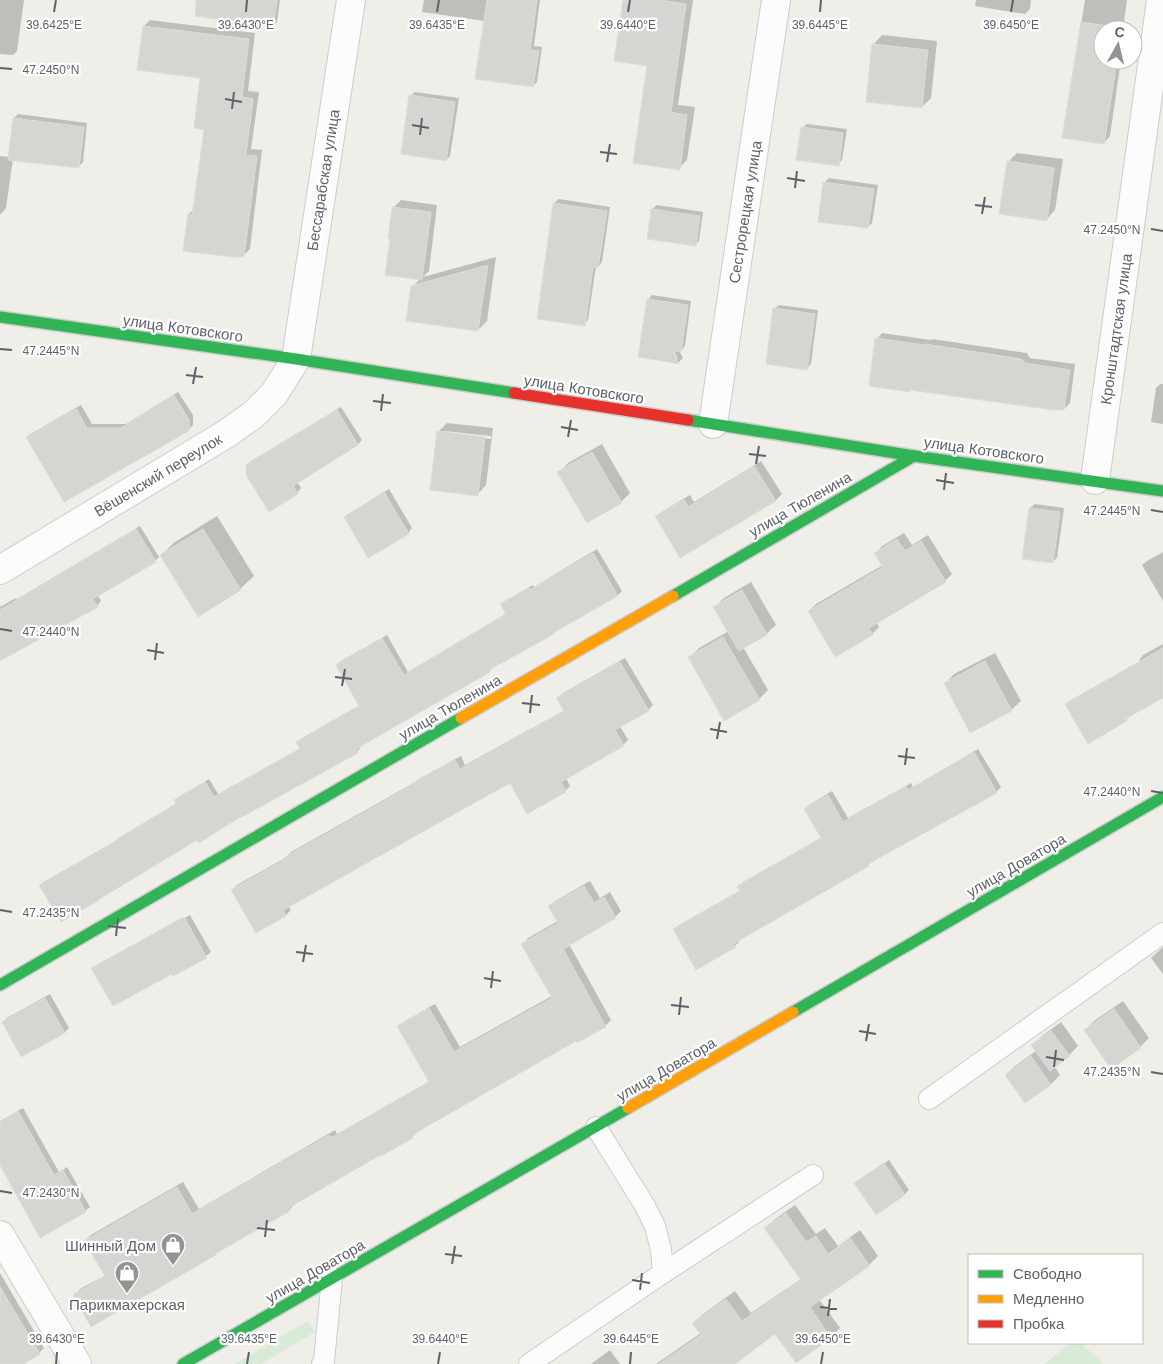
<svg xmlns="http://www.w3.org/2000/svg" width="1163" height="1364" font-family="Helvetica,sans-serif">
<rect width="100%" height="100%" fill="#efeee9"/>
<g fill="#d7ebd6">
<path d="M308 1321 315 1332 261 1364H235Z"/>
<path d="M1071 1343H1080L1104 1364H1044Z"/>
</g>
<g fill="#0003" fill-rule="evenodd">
<path d="M0 0H24L17 51 13 55 0 54Z"/>
<path d="M236 0H280L277 22 273 26Z"/>
<path d="M424 0H540L534 46 542 47 537 82 533 86 485 21 422 12Z"/>
<path d="M624 0H693L678 105 695 107 687 160 679 168 648 65Z"/>
<path d="M976 0H1031L1030 9 1025 14 975 6Z"/>
<path d="M1085 0H1127L1124 22H1127L1126 30H1103V60H1121L1110 136 1104 143 1063 137Z"/>
<path d="M150 20 255 33 248 91 259 92 251 149 262 150 250 249 244 255 185 250 189 214 195 208 205 129 202 77 144 26Z"/>
<path d="M882 35 937 41 931 98 922 107 873 45Z"/>
<path d="M415 92 459 98 450 156 446 160 410 96Z"/>
<path d="M18 114 87 123 83 162 78 167 13 159 6 208 0 215V156L9 157 14 118Z"/>
<path d="M807 124 847 129 842 160 838 164 802 128Z"/>
<path d="M1017 153 1063 159 1055 210 1046 220 1008 162Z"/>
<path d="M829 178 878 185 872 223 868 227 824 183Z"/>
<path d="M559 199 610 207 602 262 598 267 596 266 588 320 584 324 554 203Z"/>
<path d="M401 200 437 205 429 271 423 277 496 257 487 321 478 330 412 287 421 278 391 238 393 208Z"/>
<path d="M657 205 703 212 699 241 695 245 648 238 652 209Z"/>
<path d="M652 295 691 301 685 346 680 352 683 358 679 362 639 356 648 300ZM671 345 678 359H675L669 346Z"/>
<path d="M779 305 818 310 811 364 807 368 774 309Z"/>
<path d="M882 333 931 340 932 339 1027 353 1030 358 1075 364 1070 403 1064 409 877 339Z"/>
<path d="M1160 384H1163V424L1151 422 1156 388Z"/>
<path d="M178 392 193 415V425L188 430 28 437 32 433 81 405 92 424H126Z"/>
<path d="M341 407 362 440 358 444 297 482 301 488 297 493 247 465 251 461Z"/>
<path d="M447 423 493 428 486 485 477 495 438 432ZM444 431 491 436V439L444 433Z"/>
<path d="M602 444 630 493 621 502 559 473 568 463Z"/>
<path d="M761 461 782 494 776 500 657 517 663 511 690 495 694 502Z"/>
<path d="M389 489 412 528 408 533 345 517 350 513Z"/>
<path d="M1035 504 1064 508 1057 558 1052 562 1030 508Z"/>
<path d="M217 516 254 576 240 589 161 555 175 542Z"/>
<path d="M140 526 159 557 155 561 98 595 101 601 97 606 0 659V607L16 598 17 599Z"/>
<path d="M904 533 912 545 928 535 952 574 945 581 876 622 879 627 872 634 809 611 816 604 883 565 876 553 882 546Z"/>
<path d="M597 549 622 591 618 595 557 630 553 633 493 666 490 671 360 746 361 747 357 752 198 839 41 885 45 881 114 842 117 839 177 803 175 800 180 796 209 779 218 794 301 748 298 742 302 738 360 705 337 665 341 661 387 635 408 672 507 613 501 604 506 600 533 585 534 587Z"/>
<path d="M1163 552V601L1142 565 1147 561Z"/>
<path d="M751 582 776 625 766 634 743 647 768 690 759 699 690 657 699 648 729 631 715 607 724 598Z"/>
<path d="M1163 644V696L1130 716 1126 720 1066 705 1071 700 1140 661 1139 660 1143 655Z"/>
<path d="M995 653 1021 701 1011 710 945 684 954 674Z"/>
<path d="M625 658 653 705 648 710 620 726 628 740 623 745 566 778 570 786 565 791 528 812 510 781 288 906 291 910 286 915 256 932 232 890 237 885 287 857 291 852 414 783 417 780 461 756 465 765 565 710 558 698 563 693Z"/>
<path d="M978 749 1001 787 996 792 873 860 868 865 738 940 739 942 735 946 674 929 679 925 741 890 739 886 743 882 822 837 805 809 809 805 832 791 848 818 911 783 913 787Z"/>
<path d="M590 881 600 898 610 892 621 911 615 917 569 944 611 1020 605 1026 576 1040 418 1131 412 1137 295 1204 289 1210 221 1249 215 1254 75 1295 80 1289 106 1275 85 1241 91 1235 183 1182 199 1209 335 1130 337 1134 430 1081 399 1027 405 1021 435 1004 460 1047 552 996 523 944 528 938 558 921 549 907 555 901Z"/>
<path d="M190 915 211 952 206 956 174 975 172 972 93 968 96 965V967Z"/>
<path d="M1163 947V974L1151 958Z"/>
<path d="M50 994 69 1028 65 1032 21 1055 3 1022 7 1018Z"/>
<path d="M1123 1001 1149 1038 1140 1047 1085 1030 1094 1021Z"/>
<path d="M1061 1022 1078 1046 1069 1055 1054 1066 1060 1075 1051 1084 1026 1102 1006 1075 1015 1066 1036 1051 1033 1045 1042 1036Z"/>
<path d="M23 1108 59 1172 67 1167 90 1207 85 1211 0 1163V1121Z"/>
<path d="M889 1160 909 1190 905 1194 876 1213 860 1179Z"/>
<path d="M795 1205 816 1234 825 1228 838 1246 860 1230 878 1256 869 1265 819 1299 840 1328 831 1337 796 1362 776 1333 733 1364H656L701 1333 694 1324 703 1314 735 1291 751 1313 801 1279 766 1228 775 1219Z"/>
<path d="M0 1273 44 1348 39 1353 21 1364H0Z"/>
<path d="M610 1350 620 1364H591Z"/>
</g>
<g fill="#d5d5d2" stroke="#deddd8">
<path d="M196 0H277L273 27 195 16Z"/>
<path d="M487 0H537L530 50 539 51 533 87 475 79Z"/>
<path d="M623 0H659L686 4 671 112 687 115 680 170 633 163 647 66 614 61Z"/>
<path d="M1081 22 1122 28 1121 30H1103V60H1117L1104 144 1062 138Z"/>
<path d="M143 26 249 39 242 97 253 99 246 155 257 156 244 257H233L183 251 188 213 192 216 204 130 194 128 200 78 137 70Z"/>
<path d="M872 44 928 50 922 108 866 102Z"/>
<path d="M409 95 455 102 446 161 401 154Z"/>
<path d="M13 118 84 127 79 168 8 160Z"/>
<path d="M801 127 843 133 839 166 796 160Z"/>
<path d="M1007 161 1054 168 1047 221 999 214Z"/>
<path d="M823 182 874 189 868 228 818 222Z"/>
<path d="M553 203 607 211 598 268 593 267 585 326 537 319Z"/>
<path d="M392 207 431 212 422 280 385 275 390 239 388 238Z"/>
<path d="M651 209 700 216 696 246 647 239Z"/>
<path d="M488 265 478 331 406 321 411 286Z"/>
<path d="M647 299 688 305 681 352 673 351 679 364 638 357Z"/>
<path d="M773 308 815 314 807 370 766 364Z"/>
<path d="M875 338 925 345V344L1021 359 1025 363 1070 370 1064 410H1053L910 390V392L869 386Z"/>
<path d="M174 395 189 420V431L64 502 26 437 76 409 87 428H121Z"/>
<path d="M337 410 358 445 293 486 298 494 269 512 246 475V465Z"/>
<path d="M437 431 485 437 478 496 430 490Z"/>
<path d="M592 452 622 503 587 523 557 472Z"/>
<path d="M754 466 776 501 680 558 655 516 684 500 688 507Z"/>
<path d="M384 492 409 534 368 558 344 517Z"/>
<path d="M1029 508 1060 512 1053 563 1022 559Z"/>
<path d="M136 529 156 562 93 599 98 607 0 661V610Z"/>
<path d="M203 529 241 590 198 617 160 555Z"/>
<path d="M897 539 905 551 921 541 946 582 869 628 873 635 835 657 808 611 883 567 874 553Z"/>
<path d="M593 553 618 596 553 633 554 634 489 670 490 672 356 749 358 753 229 824 199 843 197 840 98 900V901L61 922 39 885 112 844V843L176 804 174 800 205 782 214 797 300 749 296 742 359 706 336 665 382 638 404 675 506 614 500 604 529 588 530 590Z"/>
<path d="M742 590 767 635 739 651 713 607Z"/>
<path d="M723 637 760 700 724 721 688 657Z"/>
<path d="M1163 648V698L1125 719 1127 721 1088 744 1065 704Z"/>
<path d="M985 661 1012 711 970 733 944 683Z"/>
<path d="M620 662 649 711 615 730 624 746 561 782 566 792 527 814 510 783 283 910 286 916 256 933 231 890 286 859 285 857 411 786V784L455 760 460 769 564 711 556 698Z"/>
<path d="M974 752 997 793 868 864 869 866 733 944 736 947 696 970 673 929 740 891 737 886 821 838 804 809 828 795 843 822 906 786 908 790Z"/>
<path d="M584 886 594 903 604 897 616 918 563 949 606 1027 577 1043 576 1041 412 1135 413 1138 381 1156 380 1155 288 1208 290 1211 215 1254 216 1255 91 1327 73 1295 105 1276 84 1241 177 1187 192 1214 329 1135 331 1138 429 1082 397 1026 429 1008 454 1052 552 998 521 944 558 923 548 906Z"/>
<path d="M184 917 207 958 173 976 172 974 113 1006 91 968Z"/>
<path d="M45 998 65 1033 21 1057 2 1022Z"/>
<path d="M1114 1009 1141 1048 1111 1069 1084 1030Z"/>
<path d="M1051 1031 1070 1056 1050 1071 1031 1045Z"/>
<path d="M1031 1056 1051 1085 1025 1103 1005 1075Z"/>
<path d="M18 1111 54 1175 63 1170 86 1212 40 1238 0 1165V1121Z"/>
<path d="M884 1163 905 1195 876 1215 854 1183Z"/>
<path d="M786 1213 806 1242 816 1236 828 1254 850 1238 870 1266 810 1307 831 1338 796 1363 775 1334 735 1364H659L701 1335 692 1323 726 1299 742 1321 801 1280 764 1228Z"/>
<path d="M0 1287 40 1354 24 1364H0Z"/>
</g>
<g fill="none" stroke-linecap="round" stroke-linejoin="round">
<defs>
<g id="lane">
<path d="M929 1099 1163 933"/>
<path d="M663 1273 813 1175"/>
<path d="M322 1364 324 1361 332 1278"/>
<path d="M529 1364 663 1273 661 1250 655 1226 645 1206 596 1127"/>
</g>
<g id="street">
<path d="M713 424 776 0"/>
<path d="M1095 480 1161 0"/>
<path d="M0 570 226 434 253 415 274 394 296 359 351 0"/>
<path d="M0 1235 77 1364"/>
</g>
<g id="fast">
<path d="M0 317 296 359 514 393"/>
<path d="M688 420 914 456 1163 491"/>
<path d="M673 596 914 456"/>
<path d="M0 985 461 718"/>
<path d="M793 1012 1163 797"/>
<path d="M183 1364 628 1108"/>
</g>
<g id="slow">
<path d="M461 718 673 596"/>
<path d="M628 1108 793 1012"/>
</g>
<path id="jam" d="M514 393 688 420"/>
</defs>
<use href="#lane" stroke="#cccccb" stroke-width="22"/>
<use href="#street" stroke="#cccccb" stroke-width="30"/>
<use href="#fast" stroke="#cbcbca" stroke-width="14"/>
<use href="#slow" stroke="#cbcbca" stroke-width="14"/>
<use href="#jam" stroke="#cbcbca" stroke-width="14"/>
<use href="#lane" stroke="#fdfcfc" stroke-width="20"/>
<use href="#street" stroke="#fdfcfc" stroke-width="28"/>
<use href="#fast" stroke="#30b455" stroke-width="11"/>
<use href="#slow" stroke="#ff9f0a" stroke-width="11"/>
<use href="#jam" stroke="#e5322d" stroke-width="11"/>
</g>
<path fill="none" stroke="#5e6268" stroke-width="2" d="M54 12 56 0M246 12 247 0M437 12 439 0M628 12 630 0M820 12 821 0M1011 12 1013 0M0 68 12 69M225 99 242 102M232 109 234 92M412 125 429 128M420 135 422 118M600 152 617 154M607 162 610 144M787 178 805 181M795 188 797 171M975 205 992 207M982 214 985 197M1151 229 1163 231M0 349 12 350M186 375 203 377M193 384 196 367M373 401 391 403M381 411 383 394M561 427 578 430M568 437 571 420M749 454 766 456M756 464 759 446M936 480 954 483M944 490 946 473M1151 510 1163 512M0 629 12 631M147 650 164 653M155 660 157 643M335 677 352 679M342 686 345 669M522 703 540 705M530 713 532 695M710 729 727 732M717 739 720 722M898 756 915 758M905 765 907 748M1151 791 1163 793M0 910 12 912M108 926 126 928M116 936 118 918M296 952 313 954M303 962 306 945M484 978 501 981M491 988 493 971M671 1005 689 1007M679 1015 681 997M859 1031 876 1034M866 1041 869 1024M1046 1057 1064 1060M1054 1067 1056 1050M1151 1072 1163 1074M0 1191 12 1193M257 1228 275 1230M265 1237 267 1220M445 1254 462 1256M452 1264 455 1246M632 1280 650 1283M640 1290 642 1273M820 1307 837 1309M828 1316 830 1299M56 1364 57 1352M247 1364 249 1352M438 1364 440 1352M630 1364 631 1352M821 1364 823 1352"/>
<defs>
<symbol id="shop-pin" viewBox="-11 -11 22 30"><path d="M0 17L-7.5 6A9.5 9.5 0 1 1 7.5 6Z" fill="#919395" stroke="#fff"/><path d="M-5-2.5h2.3a2.7 3.5 0 0 1 5.4 0H5L5.5 6h-11ZM-1.5-2.5h3a1.5 2.3 0 0 0-3 0Z" fill="#fff"/></symbol>
</defs>
<g fill-rule="evenodd">
<use href="#shop-pin" x="159" y="1231" width="28" height="38"/>
<use href="#shop-pin" x="113" y="1259" width="28" height="38"/>
</g>
<g text-anchor="middle" dominant-baseline="central" stroke-width="4.5" stroke-linejoin="round" paint-order="stroke">
<g font-size="15" fill="#5e6268" stroke="#fff">
<text transform="translate(323 180) rotate(-81)">Бессарабская улица</text>
<text transform="translate(745 212) rotate(-81)">Сестрорецкая улица</text>
<text transform="translate(183 328) rotate(8)">улица Котовского</text>
<text transform="translate(1116 329) rotate(-82)">Кронштадтская улица</text>
<text transform="translate(584 389) rotate(9)">улица Котовского</text>
<text transform="translate(984 450) rotate(8)">улица Котовского</text>
<text transform="translate(158 475) rotate(-31)">Вёшенский переулок</text>
<text transform="translate(800 504) rotate(-30)">улица Тюленина</text>
<text transform="translate(450 707) rotate(-30)">улица Тюленина</text>
<text transform="translate(1016 865) rotate(-30)">улица Доватора</text>
<text transform="translate(666 1069) rotate(-30)">улица Доватора</text>
<text transform="translate(315 1271) rotate(-30)">улица Доватора</text>
</g>
<g font-size="15" fill="#5e6268" stroke="#fff" text-anchor="end">
<text x="156" y="1245">Шинный Дом</text>
<text x="127" y="1304" text-anchor="middle">Парикмахерская</text>
</g>
</g>
<g font-size="12" text-anchor="middle" fill="#5e6268" stroke="#fff" stroke-width="4.5" stroke-linejoin="round" paint-order="stroke">
<text x="54" y="29">39.6425°E</text>
<text x="246" y="29">39.6430°E</text>
<text x="437" y="29">39.6435°E</text>
<text x="628" y="29">39.6440°E</text>
<text x="820" y="29">39.6445°E</text>
<text x="1011" y="29">39.6450°E</text>
<text x="51" y="74">47.2450°N</text>
<text x="1112" y="234">47.2450°N</text>
<text x="51" y="355">47.2445°N</text>
<text x="1112" y="515">47.2445°N</text>
<text x="51" y="636">47.2440°N</text>
<text x="1112" y="796">47.2440°N</text>
<text x="51" y="917">47.2435°N</text>
<text x="1112" y="1076">47.2435°N</text>
<text x="51" y="1197">47.2430°N</text>
<text x="57" y="1343">39.6430°E</text>
<text x="249" y="1343">39.6435°E</text>
<text x="440" y="1343">39.6440°E</text>
<text x="631" y="1343">39.6445°E</text>
<text x="823" y="1343">39.6450°E</text>
</g>
<rect x="968" y="1254" width="175" height="90" fill="#ffffff" stroke="#bfc0c3"/>
<rect x="978" y="1270" width="25" height="8" fill="#30b455" stroke="#bfc0c3"/>
<text x="1013" y="1279" font-size="15" fill="#5e6268">Свободно</text>
<rect x="978" y="1295" width="25" height="8" fill="#ff9f0a" stroke="#bfc0c3"/>
<text x="1013" y="1304" font-size="15" fill="#5e6268">Медленно</text>
<rect x="978" y="1320" width="25" height="8" fill="#e5322d" stroke="#bfc0c3"/>
<text x="1013" y="1329" font-size="15" fill="#5e6268">Пробка</text>
<g transform="translate(1118 45) rotate(8)"><circle r="24" fill="#ffffff" stroke="#bfc0c3"/>
<path d="M0-4L9 19L0 12L-9 19Z" fill="#919395"/>
<text y="-8" font-size="14" font-weight="bold" text-anchor="middle" fill="#5e6268">С</text>
</g>
</svg>
